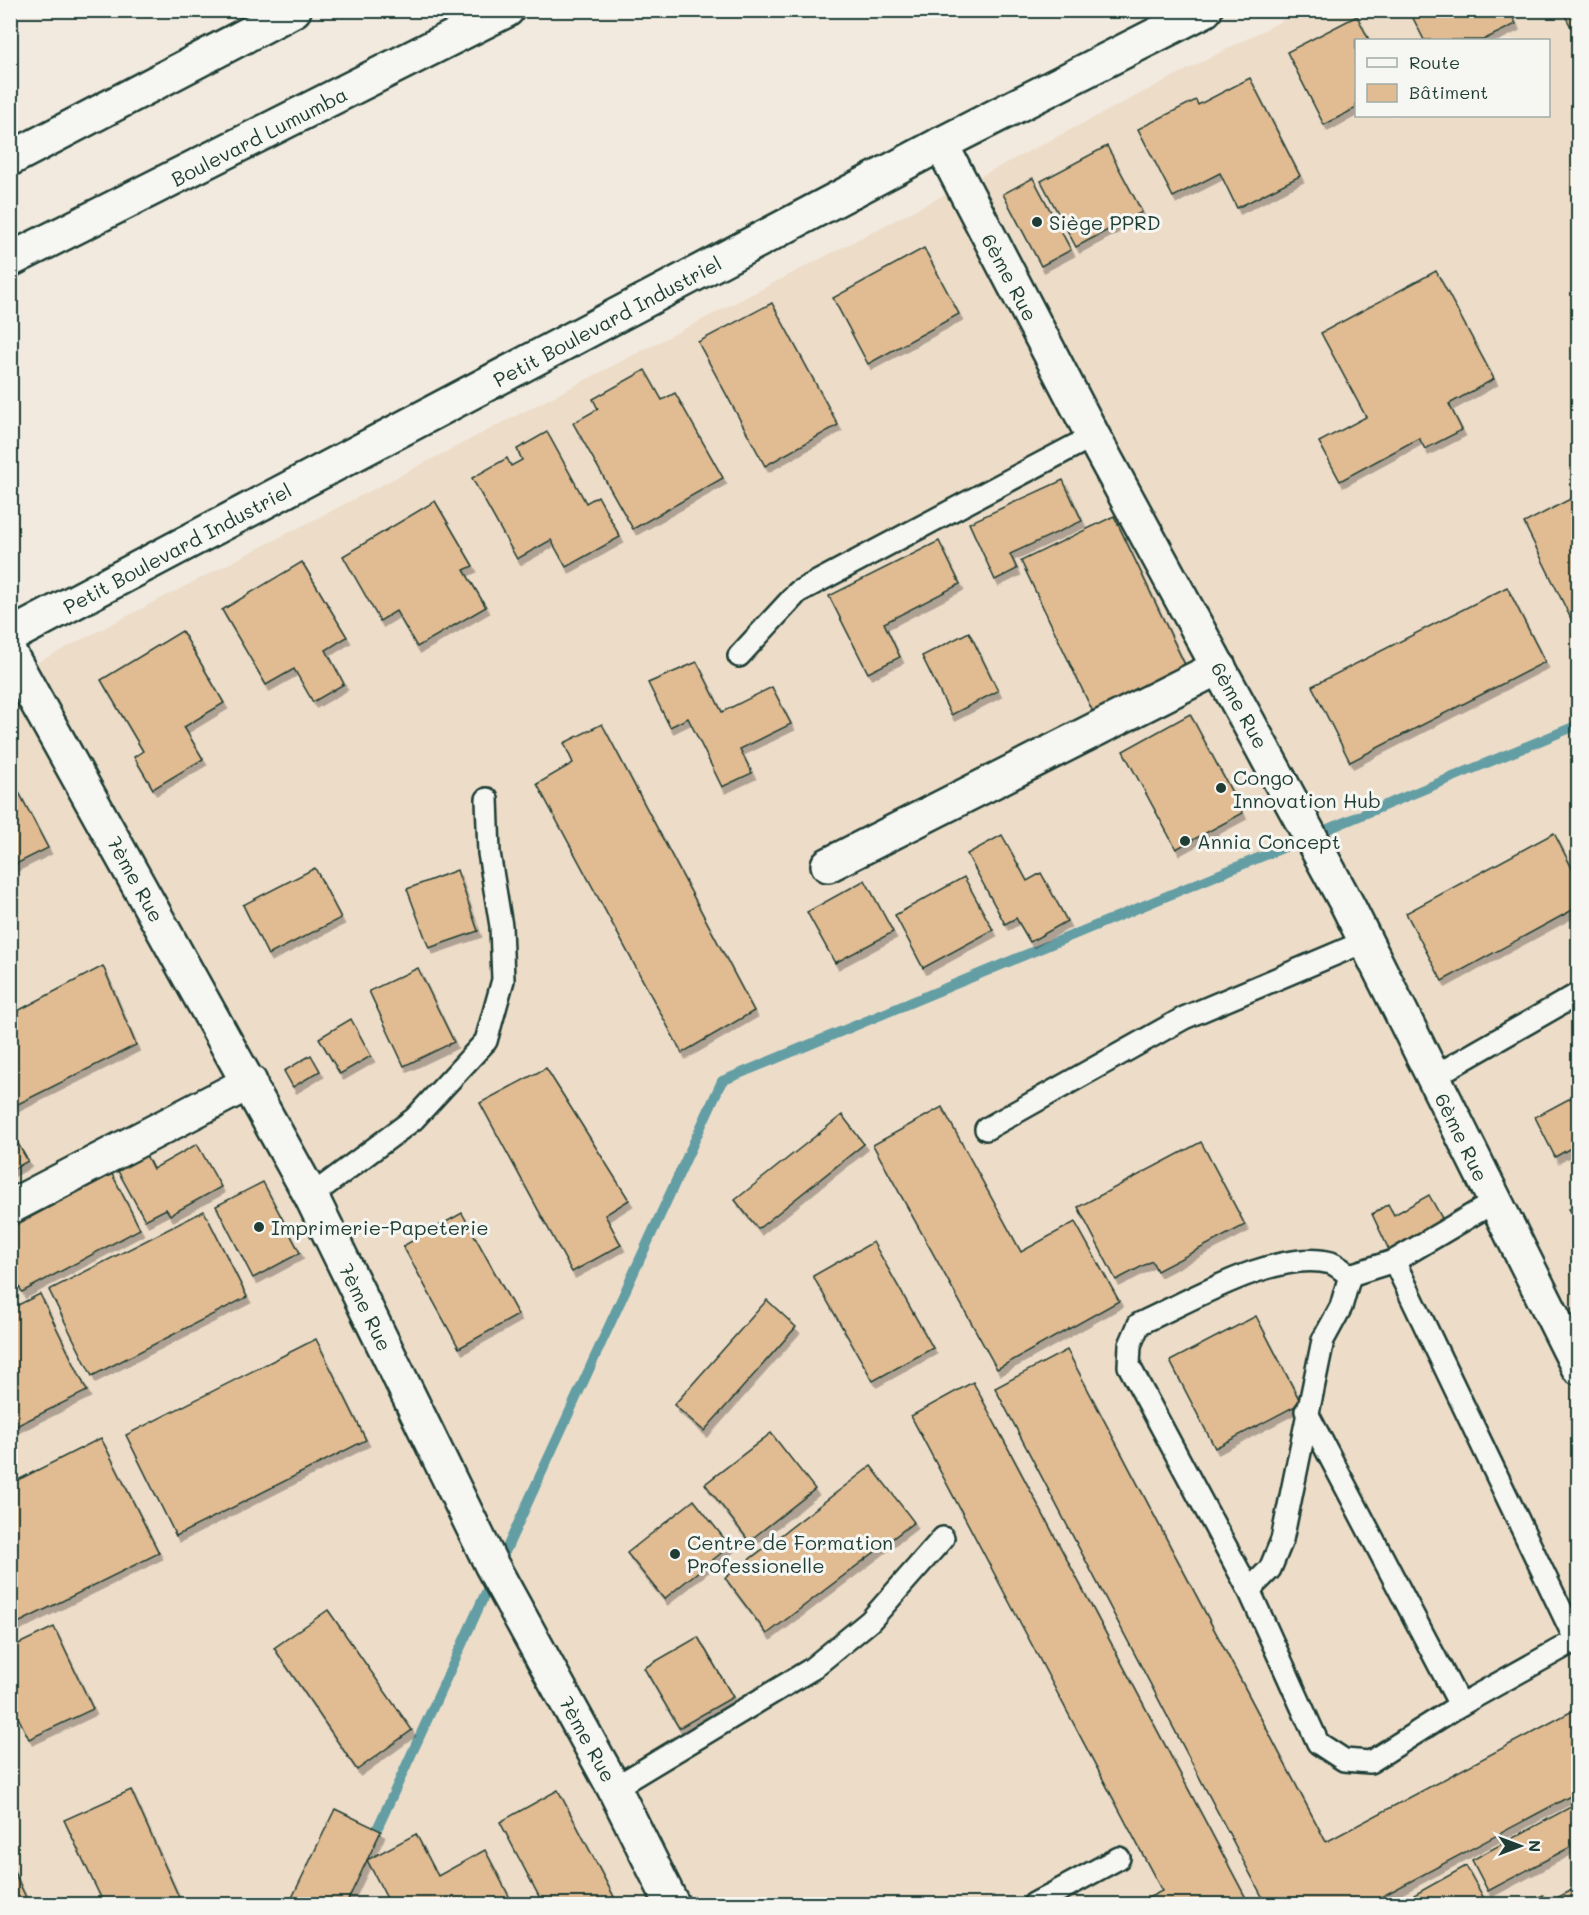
<svg xmlns="http://www.w3.org/2000/svg" width="1589" height="1915" font-family="Mali,sans-serif">
<defs>
<filter id="shadow"><feDropShadow dx="3.5" dy="6" stdDeviation="0" flood-color="#0004"/></filter>
</defs>
<rect width="100%" height="100%" fill="#f2eadf"/>
<filter id="ink" filterUnits="userSpaceOnUse"><feTurbulence type="fractalNoise" baseFrequency=".0167" numOctaves="2"/><feDisplacementMap in="SourceGraphic" scale="12" xChannelSelector="R" yChannelSelector="G"/><feConvolveMatrix kernelMatrix="1 2 1 2 8 2 1 2 1" color-interpolation-filters="sRGB"/></filter>
<g filter="url(#ink)">
<path fill="#eddcc8" fill-rule="evenodd" d="M1301 11H1578V1904H11V676ZM1356 40H1548V116H1356Z"/>
<g fill="none" stroke-linecap="round" stroke-linejoin="round">
<g stroke="#639ea4" stroke-width="10">
<path d="M499 1565 722 1081 1578 725"/>
<path d="M372 1840 492 1579"/>
</g>
</g>
<g fill="#e1bb92" stroke="#1f3d34" stroke-width="1.5" filter="url(#shadow)">
<path d="M1409 10H1509L1516 24 1483 40H1424Z"/>
<path d="M1562 10H1578V40Z"/>
<path d="M1357 16 1369 40H1356V108L1324 125 1287 52Z"/>
<path d="M1250 78 1300 176 1237 208 1220 173 1173 197 1138 129 1196 100 1198 105Z"/>
<path d="M1107 146 1142 212 1076 247 1041 181Z"/>
<path d="M1033 178 1071 250 1041 266 1003 194Z"/>
<path d="M924 248 959 314 868 364 833 298Z"/>
<path d="M1436 271 1494 379 1449 404 1462 430 1425 449 1419 438 1340 481 1319 442 1366 417 1321 333Z"/>
<path d="M772 303 838 425 765 466 698 342Z"/>
<path d="M645 370 662 400 675 393 723 478 633 529 573 423 598 409 593 399Z"/>
<path d="M547 432 586 503 598 496 620 537 566 567 551 540 517 559 472 478 507 458 511 466 522 460 517 449Z"/>
<path d="M1063 480 1082 521 1010 554 1017 569 995 580 969 523Z"/>
<path d="M1578 495V633L1524 523Z"/>
<path d="M435 501 473 566 464 570 486 607 417 647 396 611 380 621 343 556Z"/>
<path d="M1114 516 1186 667 1093 712 1021 561Z"/>
<path d="M939 541 960 584 884 623 900 657 868 673 829 596Z"/>
<path d="M302 562 347 637 326 650 344 684 313 702 294 669 266 685 222 610Z"/>
<path d="M1507 587 1545 662 1350 762 1312 686Z"/>
<path d="M182 631 224 703 184 727 203 759 153 789 134 757 143 751 101 680Z"/>
<path d="M969 632 998 691 951 715 922 656Z"/>
<path d="M697 662 722 712 772 687 791 724 740 749 752 773 722 787 688 718 670 727 648 683Z"/>
<path d="M1190 714 1243 813 1176 849 1123 751Z"/>
<path d="M602 724 754 1011 682 1053 537 784 573 763 564 743Z"/>
<path d="M13 781 48 848 10 867V782Z"/>
<path d="M1554 833 1578 880V907L1442 981 1406 913Z"/>
<path d="M1002 835 1027 881 1041 873 1067 921 1030 942 1016 918 1005 924 967 854Z"/>
<path d="M315 868 341 918 268 955 243 905Z"/>
<path d="M457 870 478 931 429 948 407 889Z"/>
<path d="M964 877 993 930 923 968 895 915Z"/>
<path d="M865 880 893 932 835 963 807 912Z"/>
<path d="M103 966 136 1045 10 1108V1015Z"/>
<path d="M418 968 454 1042 404 1066 369 991Z"/>
<path d="M351 1019 371 1056 340 1074 319 1038Z"/>
<path d="M311 1055 320 1071 293 1087 284 1071Z"/>
<path d="M546 1068 629 1200 605 1215 621 1245 572 1272 480 1103Z"/>
<path d="M1578 1094V1144L1555 1157 1535 1117Z"/>
<path d="M942 1107 1021 1252 1075 1222 1119 1301 997 1369 873 1145Z"/>
<path d="M842 1115 864 1144 758 1229 735 1200Z"/>
<path d="M10 1130 28 1161 10 1171Z"/>
<path d="M1201 1142 1245 1225 1157 1271 1152 1261 1116 1280 1078 1207Z"/>
<path d="M197 1144 221 1187 170 1215 166 1209 145 1220 118 1171 146 1155 153 1169Z"/>
<path d="M112 1174 140 1229 22 1292 10 1270V1228Z"/>
<path d="M263 1182 300 1253 253 1278 216 1206Z"/>
<path d="M1429 1195 1444 1222 1390 1252 1372 1214 1388 1204 1394 1215Z"/>
<path d="M1578 1204V1227L1569 1209Z"/>
<path d="M204 1211 247 1297 92 1376 49 1290Z"/>
<path d="M462 1213 518 1315 459 1348 403 1246Z"/>
<path d="M873 1242 933 1348 873 1381 813 1276Z"/>
<path d="M40 1294 87 1391 10 1429V1309Z"/>
<path d="M767 1300 796 1327 704 1431 674 1405Z"/>
<path d="M1256 1316 1301 1403 1215 1448 1170 1361Z"/>
<path d="M316 1339 366 1440 176 1536 126 1435Z"/>
<path d="M1067 1350 1326 1842 1578 1708V1792L1368 1904H1266L995 1388Z"/>
<path d="M973 1382 1249 1904H1136L1162 1891 911 1416Z"/>
<path d="M771 1433 815 1489 749 1541 705 1484Z"/>
<path d="M101 1438 159 1553 10 1627V1484Z"/>
<path d="M871 1466 914 1522 767 1634 725 1578Z"/>
<path d="M694 1500 730 1546 664 1599 627 1553Z"/>
<path d="M328 1610 412 1730 357 1770 274 1648Z"/>
<path d="M54 1627 93 1709 29 1739 10 1701V1648Z"/>
<path d="M698 1637 733 1697 679 1728 644 1668Z"/>
<path d="M131 1790 182 1904H104L64 1820Z"/>
<path d="M558 1790 614 1897 601 1904H543L500 1822Z"/>
<path d="M1578 1803V1843L1488 1891 1472 1860Z"/>
<path d="M335 1809 381 1831 346 1904H289Z"/>
<path d="M416 1834 438 1876 485 1850 513 1904H390L367 1860Z"/>
<path d="M10 1863 29 1904H10Z"/>
<path d="M1466 1866 1487 1904H1407L1405 1900Z"/>
<path d="M1578 1887V1904H1525L1543 1895 1547 1903Z"/>
</g>
<g fill="none" stroke-linecap="round" stroke-linejoin="round">
<defs>
<g id="service">
<path d="M739 656 798 592 1093 436"/>
<path d="M1433 1077 1578 994"/>
<path d="M986 1129 1184 1018 1366 941"/>
<path d="M311 1196 414 1119 486 1041 503 980 501 926 489 853 487 799"/>
<path d="M1494 1202 1394 1261 1350 1275C1344 1272 1337 1265 1331 1263 1277 1248 1188 1302 1139 1324L1130 1345 1129 1366 1249 1590 1318 1743 1344 1760 1370 1762 1460 1705 1578 1639"/>
<path d="M1394 1261 1576 1641"/>
<path d="M1306 1411 1460 1705"/>
<path d="M1249 1590 1270 1569 1282 1540 1323 1340 1341 1307 1350 1275"/>
<path d="M614 1788 810 1670 870 1621 943 1538"/>
<path d="M1034 1904 1119 1858"/>
</g>
<g id="minor">
<path d="M941 144 1093 436 1348 906 1578 1367"/>
<path d="M10 636 941 144 1205 10"/>
<path d="M10 654 311 1196 491 1564 614 1788 672 1904"/>
<path d="M828 865 1219 667"/>
<path d="M10 1207 250 1082"/>
</g>
<g id="trunk">
<path d="M10 159 294 10"/>
<path d="M10 260 507 10"/>
</g>
</defs>
<use href="#service" stroke="#1f3d34" stroke-width="26"/>
<use href="#minor" stroke="#1f3d34" stroke-width="38"/>
<use href="#trunk" stroke="#1f3d34" stroke-width="38"/>
<use href="#service" stroke="#f6f6f2" stroke-width="21"/>
<use href="#minor" stroke="#f6f6f2" stroke-width="33"/>
<use href="#trunk" stroke="#f6f6f2" stroke-width="33"/>
</g>
</g>
<g fill="#1f3d34" stroke="#f6f6f2" stroke-width="2">
<circle cx="1037" cy="222" r="6"/>
<circle cx="1221" cy="788" r="6"/>
<circle cx="1185" cy="841" r="6"/>
<circle cx="259" cy="1227" r="6"/>
<circle cx="675" cy="1554" r="6"/>
</g>
<g text-anchor="middle" dominant-baseline="central" stroke-width="6" stroke-linejoin="round" paint-order="stroke">
<g font-size="20" fill="#1f3d34" stroke="#f6f6f2">
<text transform="translate(259 136) rotate(-27)">Boulevard Lumumba</text>
<text transform="translate(1010 277) rotate(62)">6ème Rue</text>
<text transform="translate(607 321) rotate(-28)">Petit Boulevard Industriel</text>
<text transform="translate(177 548) rotate(-28)">Petit Boulevard Industriel</text>
<text transform="translate(1240 705) rotate(61)">6ème Rue</text>
<text transform="translate(136 879) rotate(61)">7ème Rue</text>
<text transform="translate(1462 1137) rotate(64)">6ème Rue</text>
<text transform="translate(366 1307) rotate(64)">7ème Rue</text>
<text transform="translate(588 1739) rotate(61)">7ème Rue</text>
</g>
<g font-size="20" fill="#1f3d34" stroke="#f6f6f2" text-anchor="start">
<text x="1049" y="222">Siège PPRD</text>
<text x="1233" y="777">Congo<tspan x="1233" dy="23">Innovation Hub</tspan></text>
<text x="1197" y="841">Annia Concept</text>
<text x="271" y="1227">Imprimerie-Papeterie</text>
<text x="687" y="1542">Centre de Formation<tspan x="687" dy="23">Professionelle</tspan></text>
</g>
</g>
<rect width="1589" height="1915" fill="none" stroke="#f6f6f2" stroke-width="36"/>
<rect x="18" y="18" width="1553" height="1879" fill="none" stroke="#1f3d34" stroke-width="2" filter="url(#ink)"/>
<rect x="1355" y="39" width="195" height="78" fill="#f6f6f2" stroke="#a0aca6" stroke-width="1.5"/>
<rect x="1367" y="58" width="30" height="9" fill="#f6f6f2" stroke="#a0aca6" stroke-width="1.5"/>
<text x="1409" y="69" font-size="18" fill="#1f3d34">Route</text>
<rect x="1367" y="84" width="30" height="18" fill="#e1bb92" stroke="#a0aca6" stroke-width="1.5"/>
<text x="1409" y="99" font-size="18" fill="#1f3d34">Bâtiment</text>
<g transform="translate(1520 1846) rotate(90)" stroke="#f6f6f2" stroke-width="4.5" paint-order="stroke">
<path d="M0-4.5L10 22L0 15L-10 22Z" fill="#1f3d34"/>
<text y="-9" font-size="16" font-weight="bold" text-anchor="middle" fill="#1f3d34">N</text>
</g>
</svg>
